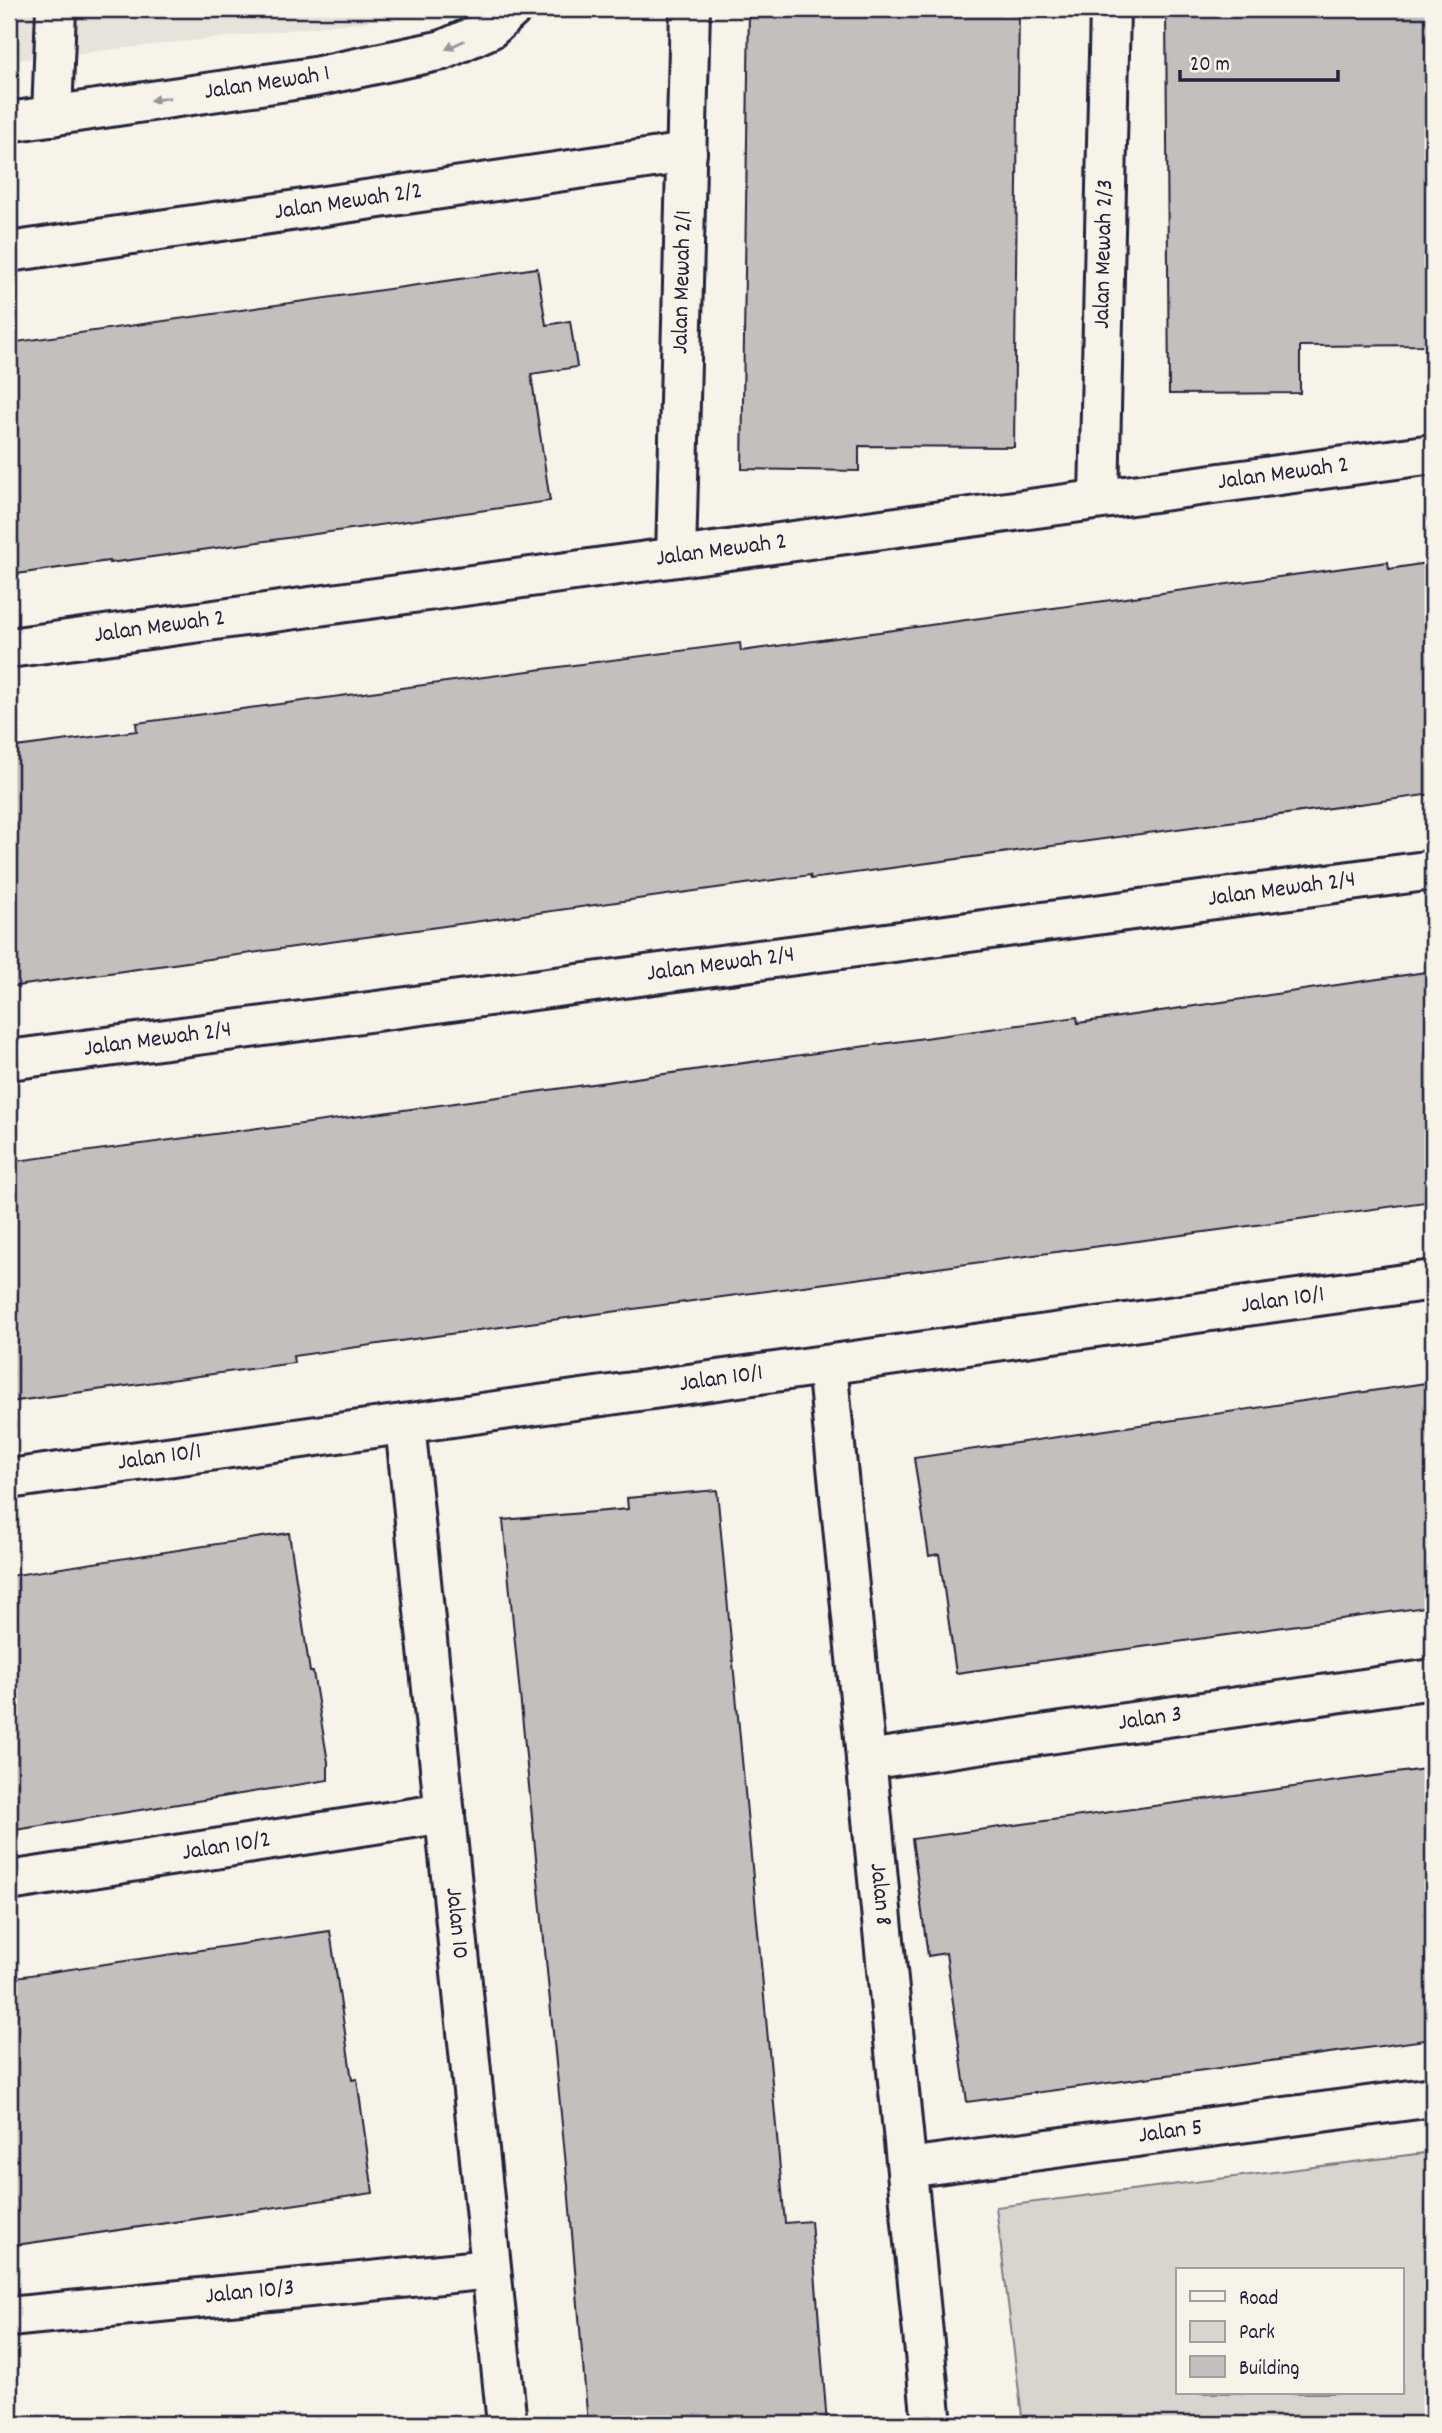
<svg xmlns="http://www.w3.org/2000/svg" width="1442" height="2433" font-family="Dekko,sans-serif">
<rect width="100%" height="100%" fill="#f7f3e8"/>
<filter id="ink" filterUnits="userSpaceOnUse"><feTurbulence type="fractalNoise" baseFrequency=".0143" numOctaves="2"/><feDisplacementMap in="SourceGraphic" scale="14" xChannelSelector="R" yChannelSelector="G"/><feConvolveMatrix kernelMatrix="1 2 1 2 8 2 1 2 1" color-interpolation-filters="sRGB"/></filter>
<g filter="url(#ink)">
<path fill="#e7e3db" d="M9 9H477L9 61Z"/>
<path fill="#d8d5cf" stroke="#7d7c85" stroke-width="2" fill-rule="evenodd" d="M1433 2152V2424H1023L996 2207ZM1178 2270H1402V2393H1178Z"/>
<g fill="#c2bfbd" stroke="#22223b" stroke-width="2">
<path d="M749 9H1019L1014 447 859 446V471L742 469Z"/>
<path d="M1166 9H1433V345L1300 346V393L1169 394Z"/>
<path d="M537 268 546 325 570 321 577 367 531 374 550 501 109 563V561L9 575V343Z"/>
<path d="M1388 562 1389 569 1433 562V794L811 879 810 875 9 987V748L137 731 136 723 740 643 741 651Z"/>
<path d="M1433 971V1201L471 1331 293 1356 294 1363 9 1402V1162L265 1127 266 1129 1077 1017 1078 1023Z"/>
<path d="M1433 1382V1606L956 1673 939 1554 929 1556 914 1458Z"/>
<path d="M717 1490 785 2223 811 2221 827 2424H588L568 2186 503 1520 628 1509 627 1498Z"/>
<path d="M289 1533 310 1672H313L328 1762V1780L9 1831V1576Z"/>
<path d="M1433 1768V2039L967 2102 946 1953 928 1956 912 1839Z"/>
<path d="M330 1931 352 2080 357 2079 373 2193 9 2246V1978Z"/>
</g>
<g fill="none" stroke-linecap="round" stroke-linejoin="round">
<defs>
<g id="minor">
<path d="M52 116 56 9"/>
<path id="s1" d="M9 122 314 77 443 50 490 29 512 9"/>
<path id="s2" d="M9 252 687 153"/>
<path id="s3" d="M1099 499 1110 9"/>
<path id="s4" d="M676 557 690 9"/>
<path id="s5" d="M9 648 1433 454"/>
<path id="s6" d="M9 1060 1433 870"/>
<path id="s7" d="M827 1365 932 2424"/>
<path id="s8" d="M405 1424 507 2424"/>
<path id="s9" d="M9 1479 1433 1280"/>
<path id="s10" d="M866 1760 1433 1679"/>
<path id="s11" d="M9 1881 445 1813"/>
<path id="s12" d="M907 2168 1433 2097"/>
<path id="s13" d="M9 2317 491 2269"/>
</g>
</defs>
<use href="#minor" stroke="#22223b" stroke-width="44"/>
<use href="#minor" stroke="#f7f3e8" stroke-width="38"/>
</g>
<defs><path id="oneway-solid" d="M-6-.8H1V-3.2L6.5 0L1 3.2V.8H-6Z" transform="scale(1.75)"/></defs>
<g fill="#97959a">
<use href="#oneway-solid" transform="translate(455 45) rotate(155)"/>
<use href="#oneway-solid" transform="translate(160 99) rotate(172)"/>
</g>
</g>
<g text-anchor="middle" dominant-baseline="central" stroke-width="7" stroke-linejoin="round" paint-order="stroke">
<g font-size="24" fill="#22223b" stroke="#f7f3e8">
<text stroke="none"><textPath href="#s1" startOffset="261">Jalan Mewah 1</textPath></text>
<text stroke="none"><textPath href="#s2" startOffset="343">Jalan Mewah 2/2</textPath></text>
<text stroke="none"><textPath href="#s3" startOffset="245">Jalan Mewah 2/3</textPath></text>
<text stroke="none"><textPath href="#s4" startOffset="275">Jalan Mewah 2/1</textPath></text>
<text stroke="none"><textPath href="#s5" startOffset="1286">Jalan Mewah 2</textPath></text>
<text stroke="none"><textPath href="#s5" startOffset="719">Jalan Mewah 2</textPath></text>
<text stroke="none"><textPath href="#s5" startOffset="152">Jalan Mewah 2</textPath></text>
<text stroke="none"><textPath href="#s6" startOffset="1284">Jalan Mewah 2/4</textPath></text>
<text stroke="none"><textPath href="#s6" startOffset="718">Jalan Mewah 2/4</textPath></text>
<text stroke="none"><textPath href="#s6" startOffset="150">Jalan Mewah 2/4</textPath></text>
<text stroke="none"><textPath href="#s9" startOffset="1286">Jalan 10/1</textPath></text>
<text stroke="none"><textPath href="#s9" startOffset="719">Jalan 10/1</textPath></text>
<text stroke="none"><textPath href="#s9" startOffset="152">Jalan 10/1</textPath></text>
<text stroke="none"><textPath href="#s10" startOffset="287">Jalan 3</textPath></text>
<text stroke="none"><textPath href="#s11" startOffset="220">Jalan 10/2</textPath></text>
<text stroke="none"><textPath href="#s7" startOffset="532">Jalan 8</textPath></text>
<text stroke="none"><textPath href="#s8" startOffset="502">Jalan 10</textPath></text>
<text stroke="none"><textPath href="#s12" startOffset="266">Jalan 5</textPath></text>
<text stroke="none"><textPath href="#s13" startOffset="242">Jalan 10/3</textPath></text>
</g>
</g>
<rect width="1442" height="2433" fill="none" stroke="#f7f3e8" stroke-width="35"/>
<rect x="18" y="18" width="1407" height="2398" fill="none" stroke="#22223b" stroke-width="2.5" filter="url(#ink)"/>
<rect x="1176" y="2268" width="228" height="126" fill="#f7f3e8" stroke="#a29fa3" stroke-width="2"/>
<rect x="1190" y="2291" width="35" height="10" fill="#f7f3e8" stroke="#a29fa3" stroke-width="2"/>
<text x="1239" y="2304" font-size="21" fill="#22223b">Road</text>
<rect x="1190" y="2321" width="35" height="21" fill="#d8d5cf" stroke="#a29fa3" stroke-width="2"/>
<text x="1239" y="2338" font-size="21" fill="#22223b">Park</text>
<rect x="1190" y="2356" width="35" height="21" fill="#c2bfbd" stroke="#a29fa3" stroke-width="2"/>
<text x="1239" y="2374" font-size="21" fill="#22223b">Building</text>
<path d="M1180 70v10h158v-10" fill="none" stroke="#22223b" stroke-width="3.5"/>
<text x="1190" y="70" font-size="21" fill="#22223b" stroke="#f7f3e8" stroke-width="5" paint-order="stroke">20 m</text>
</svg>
